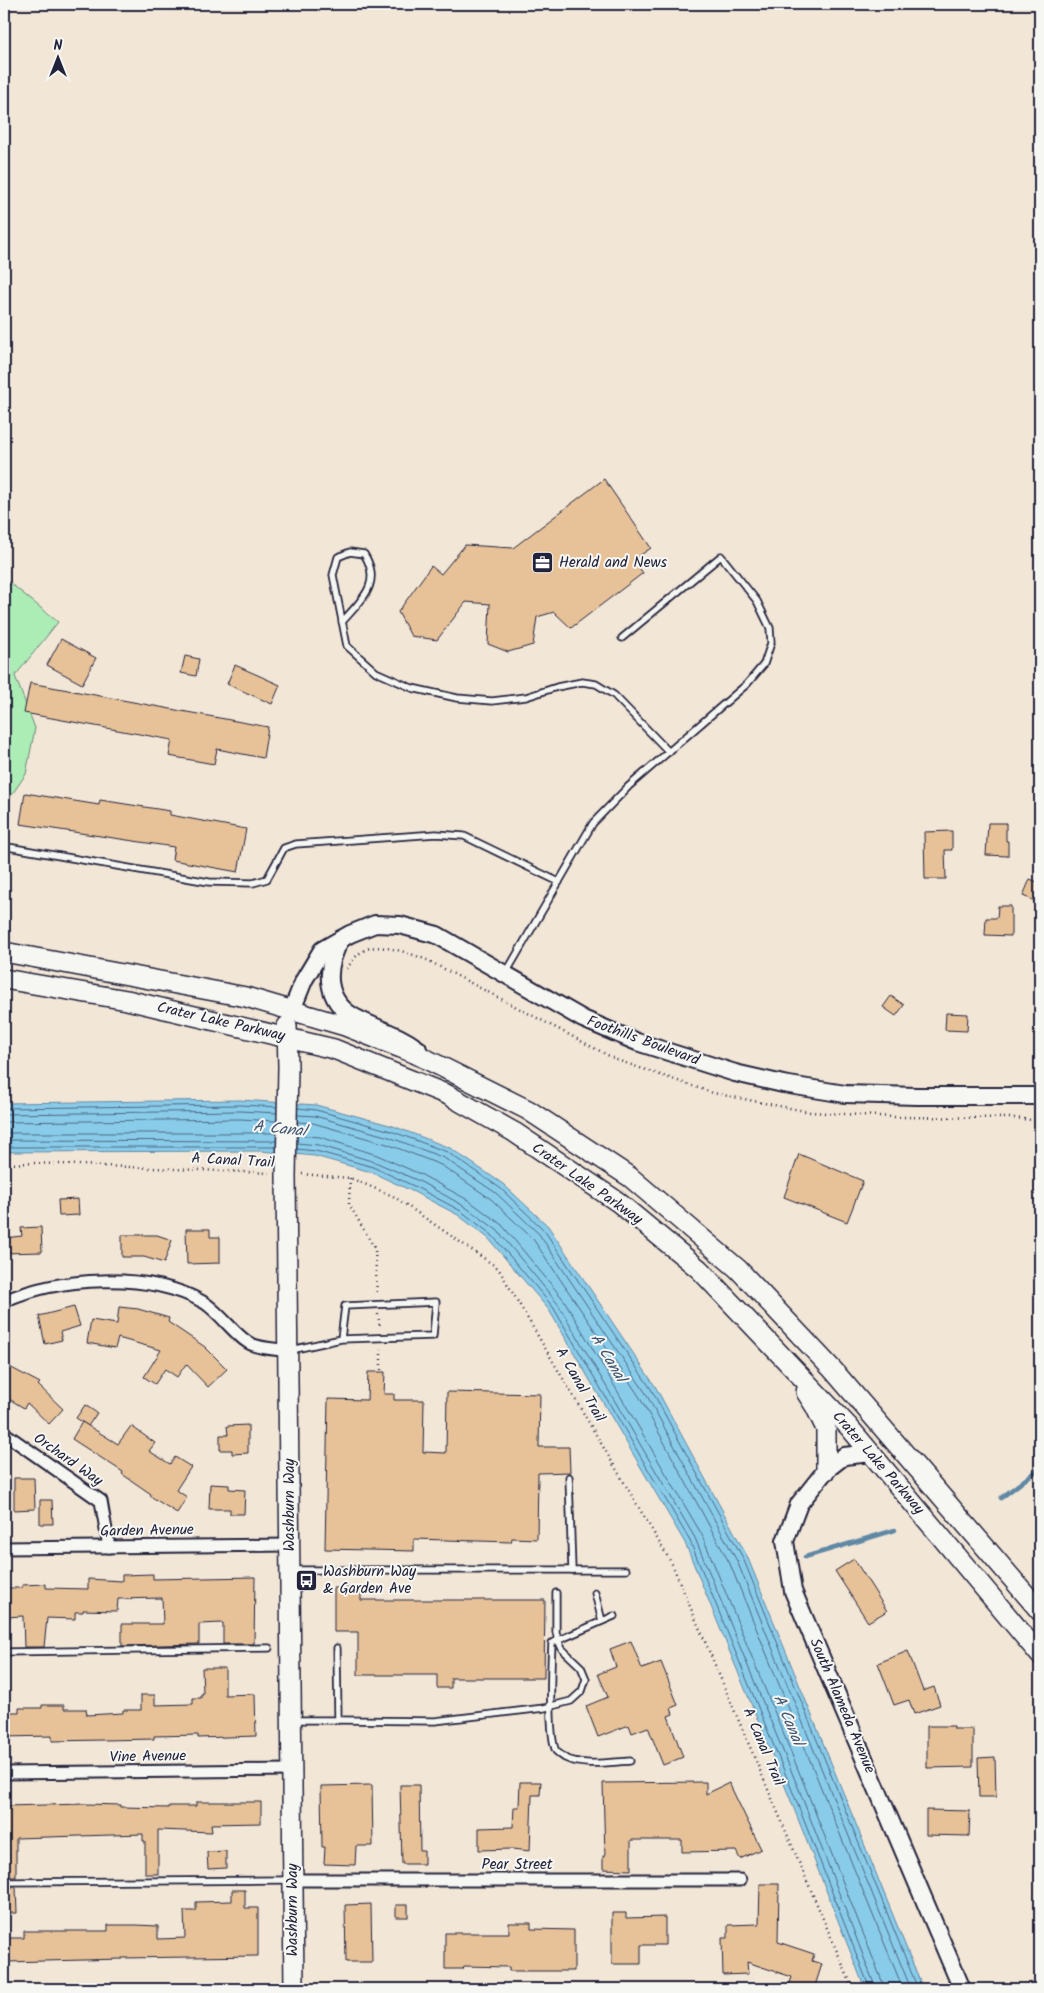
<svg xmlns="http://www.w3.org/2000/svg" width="1044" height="1993" font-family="Kalam,sans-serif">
<rect width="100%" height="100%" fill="#f2e6d7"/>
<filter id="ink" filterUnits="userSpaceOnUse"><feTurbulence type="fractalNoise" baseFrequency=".02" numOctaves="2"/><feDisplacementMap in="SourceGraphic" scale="10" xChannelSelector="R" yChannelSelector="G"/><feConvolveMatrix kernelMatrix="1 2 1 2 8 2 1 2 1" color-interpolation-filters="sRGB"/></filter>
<g filter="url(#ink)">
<path fill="#acecb5" stroke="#678778" d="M4 578 58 622 15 676 35 728 26 774 4 806Z"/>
<path fill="#89ccea" stroke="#6088a4" d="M240 1100 316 1105 393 1126 450 1148 503 1184 548 1226 655 1386 747 1556 923 1989H865L789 1796 685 1543 549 1310 488 1238 458 1215 414 1192 371 1172 315 1156 261 1151 4 1152V1103Z"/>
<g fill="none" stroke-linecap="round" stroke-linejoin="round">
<g stroke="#4b6681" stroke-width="1">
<path d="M4 1108 240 1105 277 1107"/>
<path d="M298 1108 316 1110 391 1131 447 1152 500 1188 544 1230 651 1389 743 1558 918 1989"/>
<path d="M4 1114 240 1111 277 1113"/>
<path d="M298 1115 315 1116 389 1137 444 1158 496 1193 539 1234 645 1392 737 1561 911 1989"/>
<path d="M4 1122 240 1119 276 1121"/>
<path d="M298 1122 313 1123 387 1144 441 1165 491 1199 533 1239 639 1396 730 1564 903 1989"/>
<path d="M4 1133H276"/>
<path d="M297 1135 320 1137 377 1155 422 1175 468 1200 502 1225 564 1300 702 1535 806 1789 882 1981 883 1989"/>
<path d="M4 1140 276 1141"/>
<path d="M297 1143 318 1145 375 1162 419 1181 464 1206 497 1230 558 1304 695 1538 800 1792 876 1989"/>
<path d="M4 1147H276"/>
<path d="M297 1149 316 1151 373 1167 416 1187 461 1211 492 1235 553 1307 690 1541 794 1795 870 1989"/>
</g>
<g stroke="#6088a4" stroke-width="4.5">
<path d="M1001 1498 1040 1468"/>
<path d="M805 1557 895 1530"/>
</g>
</g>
<g fill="#e7c298" stroke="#22223b">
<path d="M604 479 651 548 633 560 643 573 571 628 554 612 537 617 533 645 508 652 488 644 490 604 466 602 437 640 411 636 398 612 431 566 441 574 465 545 513 548Z"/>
<path d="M61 639 96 658 82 684 47 665Z"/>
<path d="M185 656 199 659 196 676 181 673Z"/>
<path d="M235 665 280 685 272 704 227 684Z"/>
<path d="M30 683 268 727 263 758 217 749 214 764 169 756 172 740 24 713Z"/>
<path d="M25 793 99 805 100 800 170 811V815L246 829 238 872 172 860 174 847 20 824Z"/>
<path d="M988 823H1006V841H1008V856L986 855Z"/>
<path d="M952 831V850H945L946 879H925L924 832Z"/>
<path d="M1030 879 1040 883V894L1037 902 1023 896Z"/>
<path d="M998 906H1011V936L985 935 986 918H997Z"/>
<path d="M891 996 904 1005 896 1016 883 1007Z"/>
<path d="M946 1013 968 1014 967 1031 945 1030Z"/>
<path d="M799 1154 863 1181 847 1222 784 1197Z"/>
<path d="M78 1199 79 1215 59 1216 58 1200Z"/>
<path d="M41 1227 42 1252 4 1253V1238L22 1236 21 1228Z"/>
<path d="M186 1229H210V1237H220V1263L187 1264Z"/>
<path d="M122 1235H157L172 1240 164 1263 144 1257H122Z"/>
<path d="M74 1307 80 1326 60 1332 62 1340 45 1344 39 1316Z"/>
<path d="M119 1307 138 1309 169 1318 168 1322 205 1347 227 1369 208 1387 186 1364 177 1377 165 1369 155 1384 144 1377 161 1350 118 1338 115 1348 87 1343 91 1320 117 1324Z"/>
<path d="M4 1364 40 1383 38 1385 63 1409 49 1424 27 1403 24 1408 4 1396Z"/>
<path d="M368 1372H385L384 1394H394V1400H424L423 1452 446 1453 447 1392 540 1394 539 1447H569L570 1472 538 1473 537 1539 512 1538 511 1542 414 1539V1551L325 1549 328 1399 367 1400Z"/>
<path d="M85 1405 97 1413 88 1426 76 1418Z"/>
<path d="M82 1422 118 1444 131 1426 155 1443 149 1451 170 1464 175 1457 191 1467 176 1490 187 1497 177 1513 150 1496 151 1494 122 1474 123 1472 72 1439Z"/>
<path d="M248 1425V1453L232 1454V1450H220V1435H228L227 1426Z"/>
<path d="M14 1478H34L35 1509 14 1510Z"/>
<path d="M210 1484 229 1485V1489L245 1490 244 1514H230V1509H209Z"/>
<path d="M40 1500H52L53 1524H40Z"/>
<path d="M854 1559 887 1611 868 1622 835 1571Z"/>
<path d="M153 1574V1579L255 1577 254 1644H223V1623L199 1624V1644L122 1646V1624H163L162 1598 118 1599 117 1611 83 1610V1612H75V1619L47 1618 44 1647H24L23 1616 4 1617V1588H22V1585L46 1584V1588L88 1589V1579L122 1581V1575Z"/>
<path d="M334 1588H361V1600H545L544 1678H451V1688H437V1675H358V1632H334Z"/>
<path d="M631 1641 642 1669 661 1662 678 1705 671 1708 673 1714 668 1716 683 1757 663 1765 648 1727 632 1733 629 1725 598 1737 586 1706 608 1697 598 1674 616 1667 610 1649Z"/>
<path d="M908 1651 923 1691 934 1687 940 1705 914 1714 909 1700 894 1705 878 1663Z"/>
<path d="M202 1668H225V1695L255 1694 256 1736 198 1738V1735L154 1736V1739L52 1741V1736L4 1737V1712H19V1708H42V1705H64V1709H86L87 1715 123 1713V1710H141V1695H155V1705L193 1704V1698H201V1694H203Z"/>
<path d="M927 1726H954V1729H973V1767L927 1768Z"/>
<path d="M995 1757 996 1797H979L978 1758Z"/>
<path d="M520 1782H541L540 1795H532L530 1851 512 1849 479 1850V1828L513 1827 514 1807H519Z"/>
<path d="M706 1782V1794L729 1783 761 1849 740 1859 736 1851 682 1852V1840H631V1870L603 1869V1856H605L603 1783Z"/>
<path d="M372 1785 373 1846H356L355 1865 324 1864 325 1847H322L321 1786Z"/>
<path d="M400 1785H419L420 1851H424V1864H402Z"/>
<path d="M196 1802H261V1823L211 1824 212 1832 158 1830V1874H145V1841H143V1834L16 1838V1877H4V1806L86 1804 121 1805V1807L169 1808V1806H196Z"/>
<path d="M926 1810 970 1811 969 1836 926 1835Z"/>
<path d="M226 1851V1868L208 1869 207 1852Z"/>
<path d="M760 1884H779L778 1942 814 1954 812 1961 822 1964 814 1989H788L792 1977 747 1962 748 1974 723 1975 722 1938H728V1925L759 1924Z"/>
<path d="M4 1887H16L17 1913H4Z"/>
<path d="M232 1890H245V1908H258V1956L122 1958V1959L6 1962V1938H24V1931H108V1925H136L158 1926V1939L185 1938 184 1911H196V1902L232 1901Z"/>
<path d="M371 1904 372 1962H346L345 1905Z"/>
<rect x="396" y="1905" width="12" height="12"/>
<path d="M612 1913H626V1918L665 1917V1945H641V1964H612Z"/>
<path d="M509 1923H531V1929L574 1930V1971H509V1967L464 1966 463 1969H445V1933H509Z"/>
</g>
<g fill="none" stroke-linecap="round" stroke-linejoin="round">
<defs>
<g id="lane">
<path d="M342 622C361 600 383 584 364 554L350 552 338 557 333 575 347 646 376 672 412 688 457 698 492 701 526 697 557 687 582 682 596 684 614 695 669 752"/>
<path d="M8 847 209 882 253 883 267 879 284 848 296 844 436 834 464 836 559 882"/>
<path d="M506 973 593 823 629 786 747 684 764 664 771 643 770 628 757 601 721 556 622 638"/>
<path d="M291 1350 341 1339 433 1336 436 1302 345 1306 341 1339"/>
<path d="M569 1477 572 1570"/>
<path d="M292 1570H626"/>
<path d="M595 1593 602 1621"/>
<path d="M614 1616 552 1643C551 1663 548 1737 556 1751 558 1753 562 1756 565 1758 584 1767 610 1762 630 1761"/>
<path d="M4 1652 269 1648"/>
<path d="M293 1720H338L337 1648"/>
<path d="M338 1720 435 1721 544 1708 571 1701 582 1691 586 1679 581 1667 562 1649 558 1640 556 1632V1593"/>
<path d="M4 1882 289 1880"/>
</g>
<g id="street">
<path d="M4 1301C59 1277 148 1271 203 1302 218 1310 237 1338 251 1344 262 1349 277 1349 289 1351"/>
<path d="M4 1433 101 1501 109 1547"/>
<path d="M4 1548 290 1545"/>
<path d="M4 1773 292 1770"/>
<path d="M293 1880H740"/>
</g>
<g id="secondary">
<path d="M341 939C324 969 324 1002 358 1019 378 1029 400 1035 418 1049"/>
<path d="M292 1010 304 980 322 950 350 934 375 924 400 925 437 935 583 1019 637 1042 735 1073 783 1084 845 1094 917 1096H1040"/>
<path d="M871 1453 844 1456 826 1470 799 1504 785 1541 793 1591 962 1989"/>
</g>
<g id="primary">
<path d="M4 952 246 997 345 1026 416 1054 528 1110 630 1177 738 1269 833 1370 1040 1611"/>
<path d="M4 979 127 1000 334 1049 448 1095 514 1132 618 1202 699 1269 849 1427 1040 1655"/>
<path d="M287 1026 288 1067 286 1176 294 1989"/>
<path d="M806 1392 815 1406 826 1429V1470"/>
</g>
</defs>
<use href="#lane" stroke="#22223b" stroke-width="9"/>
<use href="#street" stroke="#22223b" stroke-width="15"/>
<use href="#secondary" stroke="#22223b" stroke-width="20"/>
<use href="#primary" stroke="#22223b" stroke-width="22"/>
<g stroke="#22223b" stroke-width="2.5" stroke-dasharray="1 4" stroke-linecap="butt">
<path d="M347 969C351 962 356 955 363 951 377 941 412 954 427 960L617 1060 713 1093 810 1112 894 1117 1014 1118 1040 1121"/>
<path d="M4 1164 34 1163 269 1173"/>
<path d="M302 1174 350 1178 393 1196 498 1268 672 1564 853 1989"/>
<path d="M350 1178 349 1204 375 1249 377 1296"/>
<path d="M378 1314 380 1328"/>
<path d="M381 1349V1372"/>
</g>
<use href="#lane" stroke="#f6f6f2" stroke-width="5.5"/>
<use href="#street" stroke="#f6f6f2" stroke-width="11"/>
<use href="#secondary" stroke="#f6f6f2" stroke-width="16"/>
<use href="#primary" stroke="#f6f6f2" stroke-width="19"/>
</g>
</g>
<defs>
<symbol id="office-square" viewBox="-11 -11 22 22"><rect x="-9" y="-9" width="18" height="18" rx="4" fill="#22223b" stroke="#f6f6f2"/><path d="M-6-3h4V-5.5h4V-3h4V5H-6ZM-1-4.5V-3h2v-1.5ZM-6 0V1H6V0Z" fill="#fff"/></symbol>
<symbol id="bus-square" viewBox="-11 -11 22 22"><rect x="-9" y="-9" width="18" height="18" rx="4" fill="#22223b" stroke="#f6f6f2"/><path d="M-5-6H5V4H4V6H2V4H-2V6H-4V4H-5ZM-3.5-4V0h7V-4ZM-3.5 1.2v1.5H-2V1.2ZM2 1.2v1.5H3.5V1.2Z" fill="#fff"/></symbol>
</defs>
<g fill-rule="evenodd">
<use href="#office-square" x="530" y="550" width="25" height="25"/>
<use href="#bus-square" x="294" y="1568" width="25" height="25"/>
</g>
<g text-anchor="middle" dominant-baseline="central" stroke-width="4" stroke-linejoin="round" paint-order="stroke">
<g font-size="15" fill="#22223b" stroke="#f6f6f2" text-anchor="start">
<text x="559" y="563">Herald and News</text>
<text x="323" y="1572">Washburn Way<tspan x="323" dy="17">&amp; Garden Ave</tspan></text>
</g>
<g font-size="15" fill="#22223b" stroke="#f6f6f2">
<text transform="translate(221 1022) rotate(13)">Crater Lake Parkway</text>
<text transform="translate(643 1041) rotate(20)">Foothills Boulevard</text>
<text transform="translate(233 1161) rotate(3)">A Canal Trail</text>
<text transform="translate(587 1184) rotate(35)">Crater Lake Parkway</text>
<text transform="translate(580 1385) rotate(60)">A Canal Trail</text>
<text transform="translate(68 1460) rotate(35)">Orchard Way</text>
<text transform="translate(878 1463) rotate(49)">Crater Lake Parkway</text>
<text transform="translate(290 1505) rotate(-90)">Washburn Way</text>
<text transform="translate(147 1531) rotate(-1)">Garden Avenue</text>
<text transform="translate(842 1706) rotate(67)">South Alameda Avenue</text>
<text transform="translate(763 1747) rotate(67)">A Canal Trail</text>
<text transform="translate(148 1757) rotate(-1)">Vine Avenue</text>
<text x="517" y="1865">Pear Street</text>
<text transform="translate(293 1910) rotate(-90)">Washburn Way</text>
</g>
<g font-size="16" font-style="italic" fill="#415570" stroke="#f6f6f2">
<text transform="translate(280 1129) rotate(6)">A Canal</text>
<text transform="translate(608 1358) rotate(59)">A Canal</text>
<text transform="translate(788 1720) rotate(67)">A Canal</text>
</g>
</g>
<rect width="1044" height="1993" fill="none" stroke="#f6f6f2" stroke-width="20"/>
<rect x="10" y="10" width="1024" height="1973" fill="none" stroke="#22223b" stroke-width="2" filter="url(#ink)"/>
<g transform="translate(58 58)" stroke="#f6f6f2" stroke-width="4" paint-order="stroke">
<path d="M0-4L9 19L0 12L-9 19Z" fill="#22223b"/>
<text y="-8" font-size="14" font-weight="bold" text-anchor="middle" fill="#22223b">N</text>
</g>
</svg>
